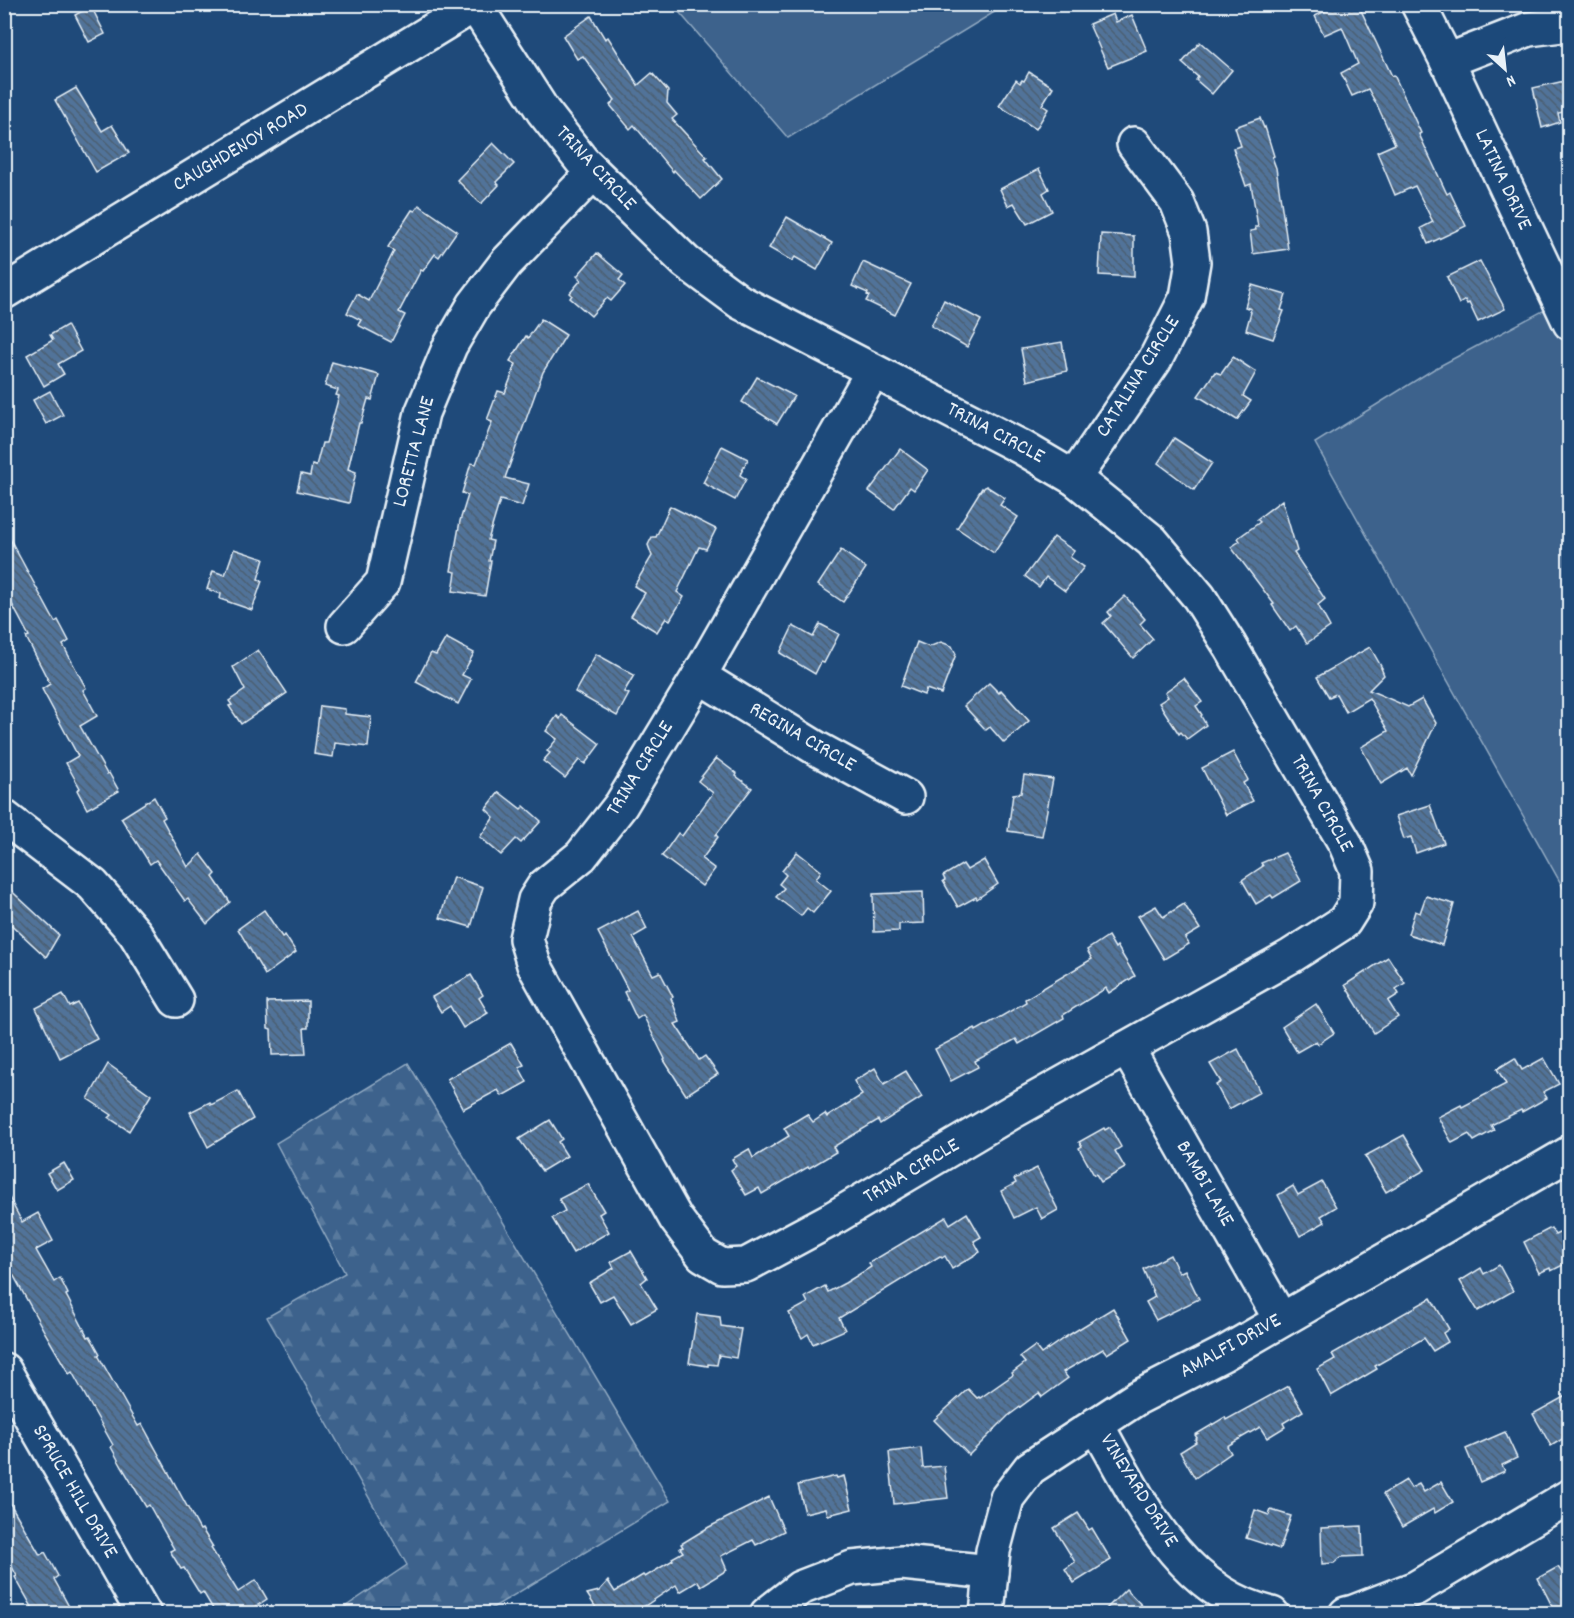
<svg xmlns="http://www.w3.org/2000/svg" width="1574" height="1618" font-family="Dekko,sans-serif">
<defs>
<pattern id="forest-firs" width="22" height="20" patternUnits="userSpaceOnUse" patternTransform="scale(1.5)"><rect width="22" height="20" fill="#3c628c"/><path d="M5 1l3.5 6h-7zM16 11l3.5 6h-7z" fill="#58799d"/></pattern>
<pattern id="building-back-hatch" width="6" height="6" patternUnits="userSpaceOnUse" patternTransform="scale(1.5)"><rect width="6" height="6" fill="#517399"/><path d="M-1 5l2 2M0 0l6 6M5-1l2 2" fill="none" stroke="#4c5e72"/></pattern>
</defs>
<rect width="100%" height="100%" fill="#1f4a7a"/>
<filter id="ink" filterUnits="userSpaceOnUse"><feTurbulence type="fractalNoise" baseFrequency=".0167" numOctaves="2"/><feDisplacementMap in="SourceGraphic" scale="12" xChannelSelector="R" yChannelSelector="G"/><feConvolveMatrix kernelMatrix="1 2 1 2 8 2 1 2 1" color-interpolation-filters="sRGB"/></filter>
<g filter="url(#ink)">
<path fill="url(#forest-firs)" stroke="#92aac2" stroke-width="1.5" d="M408 1063 670 1501 484 1613H336L407 1565 267 1317 345 1273 276 1143Z"/>
<g fill="#3c628c" stroke="#92aac2" stroke-width="1.5">
<path d="M673 5H1006L788 138Z"/>
<path d="M1569 297V898L1315 443 1434 369Z"/>
</g>
<g fill="url(#building-back-hatch)" stroke="#e8f1f8" stroke-width="1.5">
<path d="M1339 4H1358L1392 76 1394 75 1403 94 1421 133 1419 134 1447 194 1450 192 1466 226 1428 244 1421 228 1433 222 1415 186 1395 195 1377 152 1395 144 1378 107 1368 89 1352 96 1341 73 1358 64 1342 27 1324 35 1315 16Z"/>
<path d="M91 6 105 34 89 42 75 15Z"/>
<path d="M1113 14 1116 22 1132 15 1147 51 1108 67 1089 24Z"/>
<path d="M591 16 605 39 608 37 638 85 652 73 668 91 667 103 677 115 672 119 707 157 705 158 722 179 701 199 674 170 673 172 634 125 630 129 610 105 615 100 583 56 577 59 563 36Z"/>
<path d="M1200 42 1232 70 1212 94 1196 80 1198 77 1182 63Z"/>
<path d="M1029 72 1053 87 1042 105 1048 109 1036 129 999 106 1016 80 1020 83 1022 80 1024 81Z"/>
<path d="M1569 80V111L1558 113 1560 122 1542 128 1533 88Z"/>
<path d="M76 88 102 131 112 125 129 153 96 172 55 100Z"/>
<path d="M1260 118 1264 128 1265 127 1274 156 1272 157 1276 168 1288 249 1253 254 1250 231 1256 230 1255 227H1258L1251 184 1246 186 1233 148 1241 146 1235 127Z"/>
<path d="M493 143 514 164 496 182 499 185 481 204 457 180Z"/>
<path d="M1039 169 1049 189 1043 193 1052 211 1027 224 1014 203 1008 206 1000 189Z"/>
<path d="M419 205 457 231 439 257 435 254 423 271 421 270 399 312 405 315 391 342 358 325 361 320 347 313 357 294 369 301 394 251 388 247 412 210 415 211Z"/>
<path d="M787 217 832 243 817 270 795 257 792 261 769 248Z"/>
<path d="M1101 234 1134 236V277L1099 275Z"/>
<path d="M597 253 623 275 619 280 625 285 611 301 607 298 591 316 570 298 572 295 570 293 581 280 577 276Z"/>
<path d="M1480 261 1505 309 1478 322 1469 303 1467 304 1465 300 1459 304 1447 277Z"/>
<path d="M863 262 911 284 895 315 866 301 869 296 867 295 868 293 852 286Z"/>
<path d="M1252 285 1286 295 1281 310 1284 311 1273 339 1246 330 1251 312 1250 311 1251 309 1245 307Z"/>
<path d="M944 300 981 320 967 347 931 326Z"/>
<path d="M541 319 566 335 543 372 505 478 529 484 522 506 500 500 488 540 493 541 489 561H491L485 596 453 591 456 572 451 571 460 521 468 495 462 493 471 463 476 464 492 422 487 420 498 391 505 393 516 364 510 361 526 336 528 338Z"/>
<path d="M67 325 81 351 58 364 64 374 44 386 27 355 53 340 50 335Z"/>
<path d="M1062 342 1067 371 1027 381 1021 349Z"/>
<path d="M1233 357 1256 372 1243 396 1251 401 1237 420 1198 396 1215 372 1221 374Z"/>
<path d="M332 362 379 375 372 400 368 399 361 423H359L348 469 356 472 349 503 297 491 301 474 310 476 312 465 316 466 322 443H326L339 396 336 395 338 390 325 386Z"/>
<path d="M757 377 794 396 777 424 742 402Z"/>
<path d="M50 391 63 415 46 424 33 400Z"/>
<path d="M1174 438 1212 463 1194 490 1158 463Z"/>
<path d="M722 446 748 459 740 475 746 479 735 500 703 483Z"/>
<path d="M900 449 928 470 914 490 910 487 894 509 869 491Z"/>
<path d="M986 486 1005 498 1000 505 1018 517 994 553 957 528 982 488 983 489Z"/>
<path d="M1282 500 1297 551 1294 553 1325 599 1318 605 1330 627 1307 643 1296 626 1290 631 1272 605 1274 604 1231 547 1240 541 1238 538 1260 522 1257 519Z"/>
<path d="M670 506 716 529 706 549 699 547 677 592 684 597 670 620 666 618 657 632 631 616 645 593 634 586 652 556 648 545 652 537H656Z"/>
<path d="M4 528 55 622 58 620 69 641 63 645 86 688 83 690 97 716 80 726 107 774 109 773 119 791 87 809 77 790 80 788 66 763 78 756 42 689 50 684 26 637 29 636 4 589Z"/>
<path d="M1054 537 1074 551 1070 557 1084 567 1065 591 1046 577 1039 587 1025 576Z"/>
<path d="M234 549 264 559 258 579 262 581 252 610 220 599 221 594 207 589 213 571 225 575Z"/>
<path d="M841 550 866 568 843 602 818 585Z"/>
<path d="M1125 596 1145 619 1140 624 1153 639 1133 658 1103 623 1111 616 1108 612Z"/>
<path d="M820 624 839 634 824 663 821 662 815 674 780 653 793 626 813 637Z"/>
<path d="M446 638 474 653 462 675 471 679 458 704 416 682 431 653 436 655Z"/>
<path d="M917 642 929 647 941 642 952 646 956 654 941 694 926 689 924 695 901 686Z"/>
<path d="M1370 647 1382 668H1381L1384 675 1369 690 1408 707 1422 699 1436 723 1411 775 1407 768 1381 784 1361 747 1388 731 1369 698 1346 712 1336 694 1329 697 1317 677Z"/>
<path d="M258 650 287 693 241 724 229 706 232 705 229 701 245 690 233 667Z"/>
<path d="M596 654 634 675 624 692 629 694 617 716 575 692Z"/>
<path d="M1184 678 1202 702 1196 706 1202 715 1201 716 1206 725 1187 739 1181 732 1179 734 1159 703 1168 697 1165 692Z"/>
<path d="M989 683 999 693 1001 690 1029 721 1004 743 990 727 986 730 964 706Z"/>
<path d="M320 706 345 709V714L371 717 368 747 335 743 333 757 314 754Z"/>
<path d="M562 715 600 744 585 764 579 760 565 778 543 761 550 753 547 751 557 739 546 731 557 716 560 719Z"/>
<path d="M1233 752 1248 780 1243 783 1253 801 1226 815 1202 768Z"/>
<path d="M716 758 737 774 736 776 752 788 716 835 718 837 702 859 715 869 702 886 662 856 678 833 682 836 713 793 698 781Z"/>
<path d="M1024 775 1053 779 1042 836 1008 831 1013 794 1021 793Z"/>
<path d="M499 792 521 809 524 806 541 821 521 843 516 839 501 855 480 837 494 817 486 809Z"/>
<path d="M154 797 165 817 162 819 188 867 201 854 216 874 213 877 230 902 207 924 188 899 185 901 156 860 150 864 121 818Z"/>
<path d="M1430 805 1444 843 1416 853 1411 837 1404 839 1396 816Z"/>
<path d="M797 852 821 871 816 879 831 891 813 913 807 908 801 916 776 897 784 888 779 884 786 875 782 871Z"/>
<path d="M1285 853 1301 881 1273 898 1271 895 1256 904 1242 880 1263 866 1261 863Z"/>
<path d="M984 860 998 884 977 899 976 897 958 907 943 881 945 880 943 876 963 864 967 870Z"/>
<path d="M453 877 483 887 471 927 440 918Z"/>
<path d="M4 884 59 935 46 957 4 918Z"/>
<path d="M923 892 924 923 899 924V931L874 932 873 894Z"/>
<path d="M1426 896 1454 904 1442 945 1408 934 1415 911 1420 913Z"/>
<path d="M1184 904 1200 929 1185 938 1189 944 1164 959 1138 916 1156 906 1163 917Z"/>
<path d="M264 910 282 937 285 935 296 952 265 975 238 929Z"/>
<path d="M638 911 647 929 633 937 653 975 660 972 673 997 671 998 680 1022 675 1024 699 1060 705 1056 718 1074 686 1095 664 1060 665 1059 643 1015 637 1019 624 992 628 990 598 932Z"/>
<path d="M1108 936 1115 948 1117 946 1135 976 1109 993 1106 988 1063 1015 1064 1018 1019 1044 1016 1039 975 1061 978 1067 951 1081 935 1049 975 1028 976 1031 1026 1002 1025 999 1092 959 1087 950Z"/>
<path d="M1388 957 1405 983 1396 989 1399 994 1388 1001 1398 1017 1374 1033 1345 985Z"/>
<path d="M471 975 483 995 479 998 488 1013 463 1028 450 1006 441 1012 432 997Z"/>
<path d="M63 994 70 1007 78 1003 97 1039 60 1058 36 1008Z"/>
<path d="M308 1001V1028H304L306 1054 272 1055 271 1030 268 1029 267 1002Z"/>
<path d="M1316 1004 1334 1033 1318 1044 1316 1041 1297 1052 1282 1027Z"/>
<path d="M511 1043 524 1065 519 1067 527 1082 502 1096 498 1090 463 1109 447 1079Z"/>
<path d="M1238 1049 1260 1092 1229 1109 1216 1085 1221 1082 1210 1064Z"/>
<path d="M1515 1058 1522 1070 1544 1058 1559 1084 1543 1092 1547 1098 1522 1112 1521 1110 1491 1125 1494 1130 1474 1141 1469 1134 1452 1143 1438 1117 1461 1105 1462 1107 1506 1084 1497 1069Z"/>
<path d="M108 1064 151 1095 129 1131 109 1118 112 1115 88 1099Z"/>
<path d="M875 1068 884 1084 906 1071 922 1097 880 1124 878 1120 833 1147 836 1152 809 1168 808 1167 762 1194 759 1188 746 1195 731 1170 736 1166 732 1159 749 1149 753 1158 789 1136 784 1128 807 1114 813 1122 825 1114 827 1117 862 1095 854 1081Z"/>
<path d="M238 1091 253 1119 208 1147 190 1112 210 1102 211 1105Z"/>
<path d="M550 1120 562 1139 558 1142 567 1156 542 1171 519 1139Z"/>
<path d="M1110 1127 1121 1147 1115 1151 1125 1168 1101 1182 1096 1174 1094 1175 1079 1148 1082 1146 1079 1142 1104 1128 1105 1130Z"/>
<path d="M1404 1135 1425 1170 1386 1192 1365 1156Z"/>
<path d="M64 1163 74 1180 57 1190 47 1173Z"/>
<path d="M1037 1168 1058 1210 1042 1219 1036 1207 1014 1218 1001 1191 1016 1183 1014 1179Z"/>
<path d="M1322 1182 1336 1207 1321 1216 1325 1222 1300 1236 1278 1195 1293 1186 1298 1195Z"/>
<path d="M588 1184 604 1211 599 1214 609 1232 573 1253 552 1218 565 1211 559 1199Z"/>
<path d="M4 1188 22 1222 38 1213 53 1241 36 1250 54 1282 60 1278 68 1294 66 1295 88 1337 90 1336 100 1354 98 1355 125 1403 138 1426 142 1424 200 1530 202 1529 213 1547 211 1548 238 1592 256 1580 267 1599 255 1607 259 1614H216L203 1592 200 1594 184 1568 181 1569 170 1551 174 1549 149 1505 146 1507 122 1467 111 1447 113 1445 86 1397 72 1372 69 1374 44 1331 4 1258Z"/>
<path d="M967 1213 981 1237 974 1241 980 1252 952 1269 945 1256 942 1258 940 1256 839 1318 845 1330 813 1344 808 1334 802 1338 789 1313 808 1303 805 1297 825 1286 828 1292 845 1283 871 1267 869 1263 946 1217 950 1224Z"/>
<path d="M1551 1228 1555 1235 1569 1228V1262L1551 1271 1550 1268 1539 1273 1524 1242Z"/>
<path d="M631 1251 647 1278 641 1283 657 1309 631 1324 613 1295 600 1302 589 1283 614 1268 611 1262Z"/>
<path d="M1170 1255 1179 1273 1185 1270 1199 1299 1156 1320 1146 1302 1155 1297 1143 1269Z"/>
<path d="M1499 1265 1513 1291 1478 1311 1460 1281 1481 1268 1484 1274Z"/>
<path d="M1431 1298 1449 1329 1443 1333 1448 1342 1433 1351 1424 1338 1375 1366 1377 1369 1331 1396 1317 1369 1335 1359 1332 1354Z"/>
<path d="M1113 1308 1131 1339 1107 1354 1103 1349 1063 1372 1068 1378 1042 1397 1039 1393 1008 1416 969 1455 934 1420 968 1389 977 1398 979 1397 980 1398 1013 1375 1012 1373 1025 1363 1020 1357 1035 1346 1041 1354 1064 1338Z"/>
<path d="M697 1314 720 1317 721 1326 741 1329 736 1358 719 1355 717 1365 708 1364V1366L689 1363Z"/>
<path d="M1288 1386 1303 1411 1283 1423 1285 1427 1267 1438 1260 1427 1227 1446 1231 1453 1195 1478 1180 1452 1196 1442 1195 1440 1197 1438 1195 1435 1225 1417 1226 1420Z"/>
<path d="M1569 1394V1435L1551 1446 1533 1414Z"/>
<path d="M1505 1432 1517 1458 1502 1465 1505 1471 1480 1482 1466 1449Z"/>
<path d="M921 1448 923 1468 944 1466 948 1498 894 1504 889 1452Z"/>
<path d="M836 1476 837 1478 844 1476 852 1509 828 1515 826 1508 805 1513 798 1485Z"/>
<path d="M1406 1480 1411 1488 1419 1484 1424 1492 1441 1482 1453 1502 1435 1513 1433 1509 1402 1527 1383 1494Z"/>
<path d="M4 1493 40 1555 45 1552 58 1576 54 1579 73 1614H36L15 1577 17 1576 4 1553Z"/>
<path d="M769 1497 784 1531 756 1545 753 1540 721 1556 727 1570 701 1586 698 1581 680 1592 676 1585 633 1614H600L587 1594 599 1591 608 1581 615 1592 643 1575 645 1577 673 1560 672 1558 683 1552 680 1548 683 1547 681 1544 709 1527Z"/>
<path d="M1255 1510 1269 1515 1271 1510 1291 1516 1280 1549 1246 1538Z"/>
<path d="M1078 1513 1089 1530 1092 1528 1111 1560 1074 1583 1065 1569 1075 1562 1054 1528Z"/>
<path d="M1362 1526 1363 1556 1341 1557 1334 1563 1322 1564 1321 1528Z"/>
<path d="M1558 1567 1563 1574 1569 1570V1614H1556L1538 1578Z"/>
<path d="M1126 1589 1150 1614H1101Z"/>
</g>
<g fill="none" stroke-linecap="round" stroke-linejoin="round">
<defs>
<g id="minor">
<path d="M1418 4 1447 61 1570 323"/>
<path d="M475 5 543 111 582 161 686 262 740 302 1023 448 1074 478 1152 541 1199 597 1230 646 1345 843 1357 871 1356 903 1344 922 1291 956 1012 1112 830 1220 746 1265 722 1266 703 1255 676 1219 534 965 526 939 535 900 544 886 581 856 621 805 699 676 873 371"/>
<path d="M1447 61 1529 29 1570 24"/>
<path d="M4 292 476 4"/>
<path d="M1074 478 1155 360 1187 297 1193 262 1189 232 1177 202 1134 144"/>
<path d="M344 626 383 582 422 413 450 346 474 305 506 263 593 173"/>
<path d="M699 676 816 748 906 797"/>
<path d="M4 817 93 885 135 933 176 1000"/>
<path d="M1127 1048 1281 1320"/>
<path d="M4 1370 144 1614"/>
<path d="M1096 1424C1138 1498 1179 1593 1272 1614"/>
<path d="M767 1614 800 1588 852 1568 902 1563 991 1572"/>
<path d="M987 1614 993 1551 1007 1498 1030 1468 1137 1398 1223 1354 1570 1153"/>
<path d="M1346 1614 1354 1612 1416 1588 1570 1496"/>
</g>
</defs>
<use href="#minor" stroke="#e8f1f8" stroke-width="38"/>
<use href="#minor" stroke="#1f4a7a" stroke-width="33"/>
</g>
</g>
<g text-anchor="middle" dominant-baseline="central" stroke-width="5" stroke-linejoin="round" paint-order="stroke">
<g font-size="21" fill="#e8f1f8" stroke="#1f4a7a">
<text transform="translate(241 148) rotate(-31)">CAUGHDENOY ROAD</text>
<text transform="translate(595 169) rotate(47)">TRINA CIRCLE</text>
<text transform="translate(1502 180) rotate(65)">LATINA DRIVE</text>
<text transform="translate(1139 377) rotate(-58)">CATALINA CIRCLE</text>
<text transform="translate(995 434) rotate(28)">TRINA CIRCLE</text>
<text transform="translate(415 452) rotate(-75)">LORETTA LANE</text>
<text transform="translate(802 738) rotate(30)">REGINA CIRCLE</text>
<text transform="translate(641 769) rotate(-58)">TRINA CIRCLE</text>
<text transform="translate(1321 804) rotate(61)">TRINA CIRCLE</text>
<text transform="translate(912 1172) rotate(-31)">TRINA CIRCLE</text>
<text transform="translate(1204 1184) rotate(60)">BAMBI LANE</text>
<text transform="translate(1231 1347) rotate(-29)">AMALFI DRIVE</text>
<text transform="translate(1138 1491) rotate(58)">VINEYARD DRIVE</text>
<text transform="translate(74 1492) rotate(60)">SPRUCE HILL DRIVE</text>
</g>
</g>
<rect width="1574" height="1618" fill="none" stroke="#1f4a7a" stroke-width="24"/>
<rect x="12" y="12" width="1550" height="1594" fill="none" stroke="#e8f1f8" stroke-width="2" filter="url(#ink)"/>
<g transform="translate(1505 69) rotate(153)" stroke="#1f4a7a" stroke-width="4.5" paint-order="stroke">
<path d="M0-4.5L10 22L0 15L-10 22Z" fill="#e8f1f8"/>
<text y="-9" font-size="16" font-weight="bold" text-anchor="middle" fill="#e8f1f8">N</text>
</g>
</svg>
